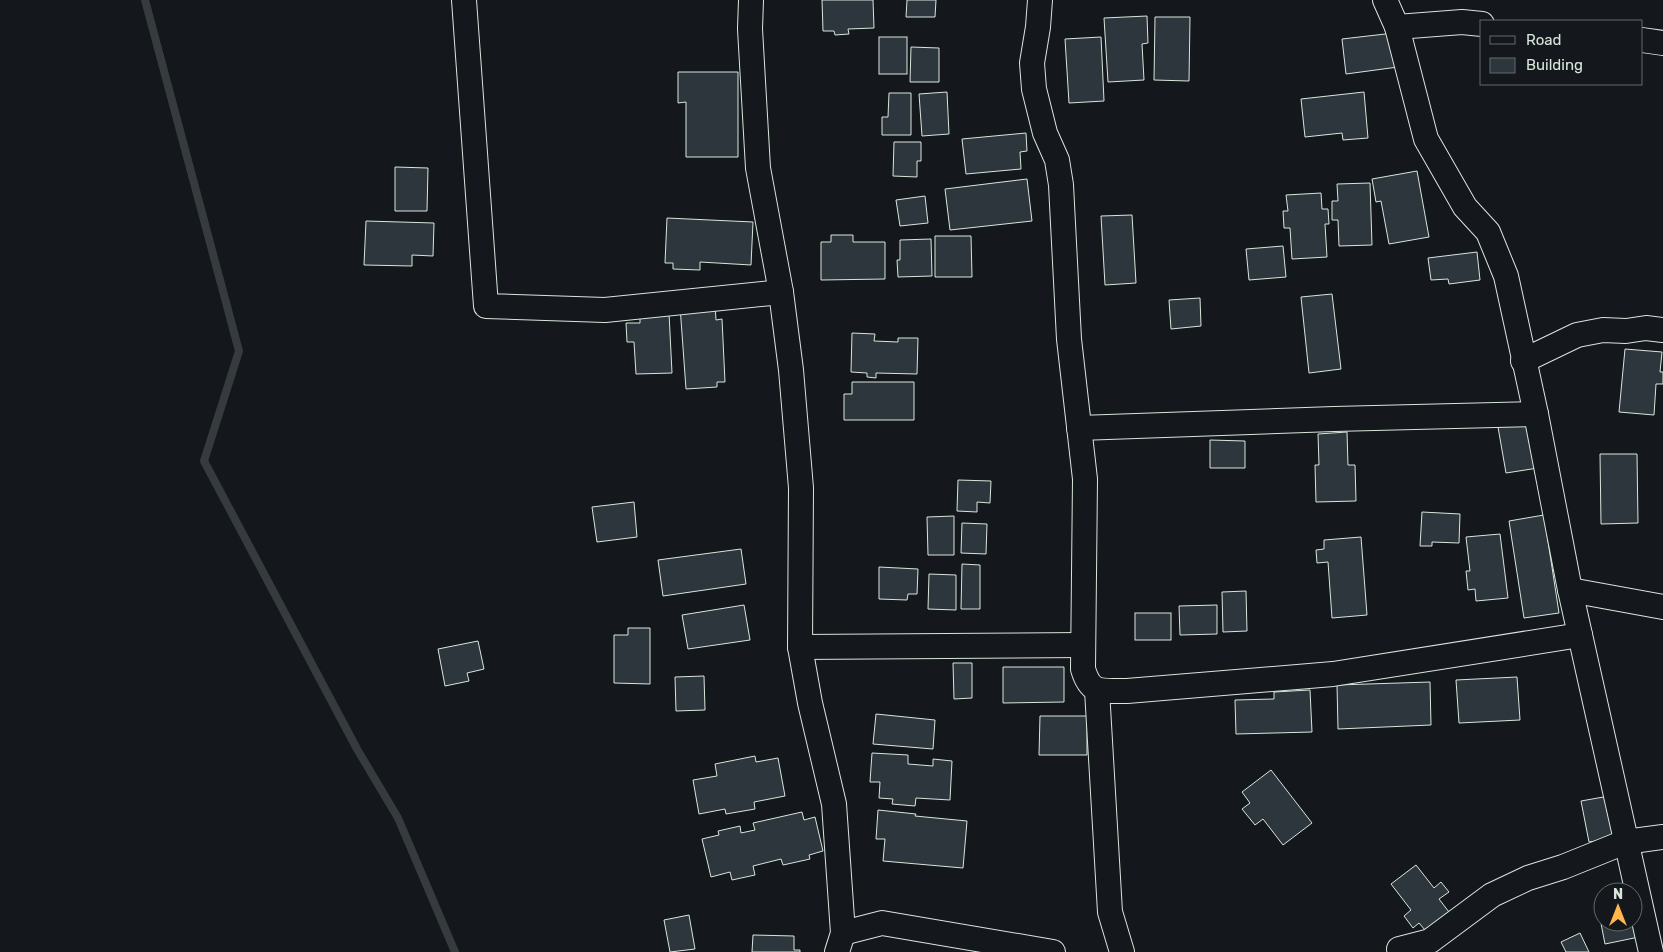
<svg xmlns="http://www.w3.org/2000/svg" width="1663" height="952" font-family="Rubik,sans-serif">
<rect width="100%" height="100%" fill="#14181c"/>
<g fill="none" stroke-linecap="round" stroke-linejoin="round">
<path stroke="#363b3e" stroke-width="8" d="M145 0 239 351 204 461 357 749 398 818 455 952"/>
</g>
<g fill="#2c363c" stroke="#d8e6dc">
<path d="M822 0H873L874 28 848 29 849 34 835 35 834 31H823Z"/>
<path d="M907 0H936L935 17H906Z"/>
<path d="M1147 16 1148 43 1142 44 1144 80 1108 82 1104 18Z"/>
<path d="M1155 17H1190L1189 81 1154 80Z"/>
<path d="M1394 33 1398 67 1346 74 1342 39Z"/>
<rect x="879" y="37" width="28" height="37"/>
<path d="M1101 37 1104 101 1069 103 1065 39Z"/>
<path d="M911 47 939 48V82H910Z"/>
<path d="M678 72H738V157H686V102L678 103Z"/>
<path d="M947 92 949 134 922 136 919 94Z"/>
<path d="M1364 92 1368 138 1343 140 1342 133 1305 137 1301 99Z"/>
<path d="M889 93H911V135H882V117H888Z"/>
<path d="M1026 133 1027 151 1020 152 1021 169 966 174 962 139Z"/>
<path d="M894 142H921V161H917V177L893 176Z"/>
<path d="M395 167 428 168 427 211H395Z"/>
<path d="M1417 171 1429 237 1389 244 1381 201 1376 202 1372 179Z"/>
<path d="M1027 179 1032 221 950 230 945 189Z"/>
<path d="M1370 183 1372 245 1339 246 1338 220H1332V201H1338L1337 184Z"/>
<path d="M1321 193 1322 209H1328L1329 224H1325L1327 257 1292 259 1290 228H1284L1283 211H1288L1286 195Z"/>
<path d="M925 196 928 223 900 226 896 200Z"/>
<path d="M1132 215 1136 283 1105 285 1101 216Z"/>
<path d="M667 218 753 222 751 265 700 262V270L673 269V263H665Z"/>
<path d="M366 221 434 223 433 256 412 255V266L364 265Z"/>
<path d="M831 235H853V242H885V279L821 280V242H831Z"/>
<path d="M935 236H971L972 277H935Z"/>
<path d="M931 239 932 276 898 277 897 260H900V240Z"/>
<path d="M1283 246 1286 277 1249 280 1246 249Z"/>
<path d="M1477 252 1480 280 1449 284 1448 279 1431 280 1428 258Z"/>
<path d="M1332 294 1341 369 1309 373 1301 297Z"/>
<path d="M1200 298 1201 326 1171 329 1169 300Z"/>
<path d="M715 304 716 320 722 319 725 382H717V387L686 389 680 306Z"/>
<path d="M669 313 672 373 636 374 634 342H627L626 323H640V314Z"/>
<path d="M852 333 875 334 874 341 898 342V338H918L917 374 876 373V378L867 377V373L851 372Z"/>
<path d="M1625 349 1662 352 1660 372H1663V384H1656L1654 415 1619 412Z"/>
<path d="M852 382H914V420H844V394H852Z"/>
<path d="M1530 422 1538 468 1506 473 1498 427Z"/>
<path d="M1347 432 1348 465H1355L1356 501 1316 502 1315 465H1319L1318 434Z"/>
<path d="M1210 440 1245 441V468H1210Z"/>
<path d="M1600 454H1637L1638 523 1601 524Z"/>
<path d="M958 480 991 481 990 503 977 502V512L957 511Z"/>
<path d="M634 502 637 537 597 542 592 507Z"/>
<path d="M1422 512 1460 514 1459 543 1432 542V546H1420Z"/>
<path d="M1544 515 1559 613 1524 618 1509 521Z"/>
<path d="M954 516V555H928L927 517Z"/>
<path d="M962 523 987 524 986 554 961 553Z"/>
<path d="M1500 534 1508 598 1476 601 1475 589 1468 590 1466 571H1470L1466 537Z"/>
<path d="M1361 537 1367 615 1332 618 1328 562 1317 563 1316 550 1324 549V540Z"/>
<path d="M741 549 746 584 663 596 658 560Z"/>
<path d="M962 564 980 565V609H961Z"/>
<path d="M879 567 918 569 917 594H908L907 600 879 599Z"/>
<path d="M929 574 956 575V610L928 609Z"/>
<path d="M1246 591 1247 631 1223 632 1222 592Z"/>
<path d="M744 605 750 640 688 649 682 615Z"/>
<path d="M1217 605V634L1180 635 1179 606Z"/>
<rect x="1135" y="613" width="36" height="27"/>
<path d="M628 628H650V684L614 683V635H628Z"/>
<path d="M478 641 484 669 467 673 469 681 445 686 438 649Z"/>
<path d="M953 663H972V698L954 699Z"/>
<path d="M1003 667H1064V702L1003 703Z"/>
<path d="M704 676 705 710 676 711 675 677Z"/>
<path d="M1517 677 1520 720 1459 723 1456 680Z"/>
<path d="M1430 682 1431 725 1338 729 1337 685Z"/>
<path d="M1310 690 1312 732 1236 734 1235 700 1274 699V692Z"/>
<path d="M876 714 935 720 933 749 873 744Z"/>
<path d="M1040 716H1087V755H1039Z"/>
<path d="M872 753 908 755V764L933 766V759L952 761 950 800 916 798 915 806 892 804 893 799 879 798 880 782H870Z"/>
<path d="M755 756 756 762 778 758 785 796 754 802 755 809 726 814 725 809 699 814 693 780 717 776 715 764Z"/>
<path d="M1271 770 1312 823 1283 845 1263 819 1255 825 1242 809 1250 803 1242 792Z"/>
<path d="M1609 796 1616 838 1589 842 1581 801Z"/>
<path d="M878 810 916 814 915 816 967 821 963 868 883 861 885 839H876Z"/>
<path d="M802 812 804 820 815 817 823 851 809 855 810 859 783 865 781 859 753 866 755 875 732 880 730 872 711 877 702 839 719 835 718 831 740 826 741 833 755 830 753 823Z"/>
<path d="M1416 865 1434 888 1441 882 1449 892 1439 899 1449 912 1425 930 1419 923 1413 928 1404 916 1411 910 1391 884Z"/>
<path d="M1603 897V922H1633L1639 937 1605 944 1596 898Z"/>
<path d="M689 915 695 949 670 952 664 920Z"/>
<path d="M1580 933 1589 952H1566L1561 942Z"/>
<path d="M753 935 794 936V950H800V952H752Z"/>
</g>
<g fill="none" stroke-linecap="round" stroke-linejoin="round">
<defs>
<g id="street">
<path d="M464 0 486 306 605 310 781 292"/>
<path d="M751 0 750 29 758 168 781 292 791 370 801 488 800 647 810 703 834 804 843 933 837 952"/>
<path d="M1040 0 1038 27 1032 63 1034 89 1045 133 1057 160 1061 185 1069 339 1085 479 1083 669C1091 696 1102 690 1127 691L1333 674 1580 635"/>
<path d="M1385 0 1397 27 1426 139 1465 207 1488 232 1506 276 1536 414 1570 590 1651 952"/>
<path d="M1397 27 1462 22 1482 24"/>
<path d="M1642 40 1663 43"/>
<path d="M1523 361 1577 335 1603 330 1626 331 1646 328 1663 330"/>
<path d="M1079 428 1334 419 1536 414"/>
<path d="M1570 590 1663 607"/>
<path d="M800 647 1083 645"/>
<path d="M1097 690 1110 912 1122 952"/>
<path d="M843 933 882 923 1053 952"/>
<path d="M1399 949 1430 941 1492 895 1528 878 1563 867 1625 842 1663 837"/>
</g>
</defs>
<use href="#street" stroke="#d8e6dc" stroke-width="26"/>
<use href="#street" stroke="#14181c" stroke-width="24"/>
</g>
<rect x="1480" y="20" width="162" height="65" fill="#14181c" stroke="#626a69"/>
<rect x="1490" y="36" width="25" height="8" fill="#14181c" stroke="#626a69"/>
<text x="1526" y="45" font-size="15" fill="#d8e6dc">Road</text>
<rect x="1490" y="58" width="25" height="15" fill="#2c363c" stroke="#626a69"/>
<text x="1526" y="70" font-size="15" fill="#d8e6dc">Building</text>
<g transform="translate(1618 907)"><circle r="24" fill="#14181c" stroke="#626a69"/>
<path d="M0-4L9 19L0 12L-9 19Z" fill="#ffb74d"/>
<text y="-8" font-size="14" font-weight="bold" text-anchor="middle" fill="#d8e6dc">N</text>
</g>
</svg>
